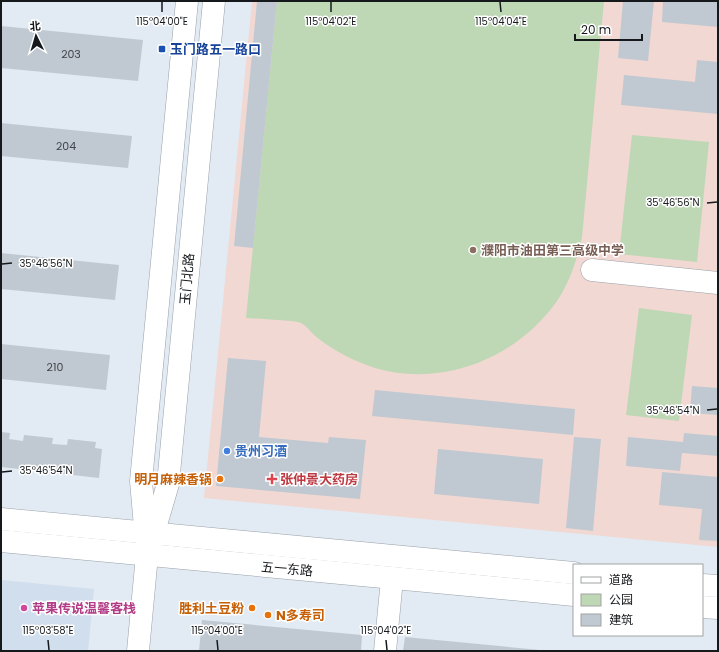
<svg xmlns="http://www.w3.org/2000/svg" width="719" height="652" font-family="Poppins,'Noto Sans SC',sans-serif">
<rect width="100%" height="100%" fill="#e2eaf3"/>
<path fill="#d0deed" d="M1 580 94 589 88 651H1Z"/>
<path fill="#f2d8d3" d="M252 1H718V547L204 498Z"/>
<g fill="#bed7b4">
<path d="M277 1H604L582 237C577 259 570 282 557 301 517 358 443 388 375 368 354 361 336 352 319 339 313 335 307 326 301 323 295 320 256 319 246 318Z"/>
<path d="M632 135 709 142 697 262 619 254Z"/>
<path d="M639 308 692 315 679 421 626 415Z"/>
</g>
<g fill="#c0c9d1">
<path d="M257 1H277L253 248 234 246Z"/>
<path d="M623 1H654L648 61 618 58Z"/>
<path d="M663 1H718V27L662 22Z"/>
<path d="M1 26 143 40 138 81 1 68Z"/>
<path d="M697 60 718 62V114L621 105 624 75 695 82Z"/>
<path d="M1 123 132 136 128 168 1 156Z"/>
<path d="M1 253 119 265 115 300 1 289Z"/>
<path d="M1 344 110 355 106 390 1 379Z"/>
<path d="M228 358 266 361 259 437 328 443 329 437 366 440 360 499 216 486Z"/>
<path d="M692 386 718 388V415L690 413Z"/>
<path d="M375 390 575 409 573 435 372 416Z"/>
<path d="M1 432 10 433 9 439 23 441 24 435 53 438 52 444 67 445 68 439 96 442 95 448 102 449 99 478 1 467Z"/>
<path d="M684 433 718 436V456L682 453 680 471 626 466 628 437 683 442Z"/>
<path d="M574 437 601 439 593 531 566 528Z"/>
<path d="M438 449 543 459 539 504 434 494Z"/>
<path d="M662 472 718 477V541L699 540 702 509 659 505Z"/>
<path d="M202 620 362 635 361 651H199Z"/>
<path d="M405 637 540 650V651H403Z"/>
</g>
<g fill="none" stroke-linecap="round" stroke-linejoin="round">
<defs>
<g id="minor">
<path d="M592 270 718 283"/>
<path d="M1 519 574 573"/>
<path d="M146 538 141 481 187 1"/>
<path d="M1 541 574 595"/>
<path d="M702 585 718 586"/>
<path d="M702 607 718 608"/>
<path d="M138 651 147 555 168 484 214 1"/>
<path d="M385 651 392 579"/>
</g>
</defs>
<use href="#minor" stroke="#99a1a9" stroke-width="23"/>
<use href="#minor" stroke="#fff" stroke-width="22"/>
</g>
<path fill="none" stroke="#16191c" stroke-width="1.5" d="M162 2V12M331 2V12M500 2 501 12M707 203 717 202M2 264 12 263M707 410 717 409M2 472 12 471M48 640 49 650M217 640 218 650M386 640 387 650"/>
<rect fill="#1a4fb4" stroke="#fff" stroke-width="1.5" x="158" y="45" width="8" height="8" rx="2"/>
<circle fill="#8d6e63" stroke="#fff" stroke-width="1.5" cx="473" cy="250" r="4"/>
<circle fill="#3f7fe0" stroke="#fff" stroke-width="1.5" cx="227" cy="451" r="4"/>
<g fill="#e8710a" stroke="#fff" stroke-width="1.5">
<circle cx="220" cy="479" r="4"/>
<circle cx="252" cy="608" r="4"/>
<circle cx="268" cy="615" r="4"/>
</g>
<path fill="#e0444e" stroke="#fff" stroke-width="1.5" d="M270 473h4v4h4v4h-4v4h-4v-4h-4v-4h4z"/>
<circle fill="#d1479c" stroke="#fff" stroke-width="1.5" cx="24" cy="608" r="4"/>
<g text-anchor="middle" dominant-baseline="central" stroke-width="3" stroke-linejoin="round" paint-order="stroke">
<g font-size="11" fill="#404549">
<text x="71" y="54">203</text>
<text x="66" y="146">204</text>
<text x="55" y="367">210</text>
</g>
<g font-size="13" font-weight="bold" fill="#164399" stroke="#fff" text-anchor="start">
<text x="170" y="49">玉门路五一路口</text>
</g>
<g font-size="13" font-weight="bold" fill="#785e54" stroke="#fff" text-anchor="start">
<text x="481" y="250">濮阳市油田第三高级中学</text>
</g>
<g font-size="13" fill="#16191c" stroke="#fff">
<text transform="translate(187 279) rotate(-85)">玉门北路</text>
<text transform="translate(287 569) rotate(5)">五一东路</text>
</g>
<g font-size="13" font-weight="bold" fill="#366cbe" stroke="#fff" text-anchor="start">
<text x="235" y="451">贵州习酒</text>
</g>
<g font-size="13" font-weight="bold" fill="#c56008" stroke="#fff" text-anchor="end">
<text x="212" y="479">明月麻辣香锅</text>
<text x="244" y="608">胜利土豆粉</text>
<text x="276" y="615" text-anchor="start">N多寿司</text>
</g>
<g font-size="13" font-weight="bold" fill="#be3a42" stroke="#fff" text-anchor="start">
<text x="280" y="479">张仲景大药房</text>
</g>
<g font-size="13" font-weight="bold" fill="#b23c85" stroke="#fff" text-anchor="start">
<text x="32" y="608">苹果传说温馨客栈</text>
</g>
</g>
<g font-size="10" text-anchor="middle" fill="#16191c" stroke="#fff" stroke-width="3" stroke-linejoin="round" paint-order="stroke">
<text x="162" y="25">115°04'00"E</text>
<text x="331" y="25">115°04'02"E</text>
<text x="501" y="25">115°04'04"E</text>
<text x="673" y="206">35°46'56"N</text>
<text x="46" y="267">35°46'56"N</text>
<text x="673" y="414">35°46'54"N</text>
<text x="46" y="474">35°46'54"N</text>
<text x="48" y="634">115°03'58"E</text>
<text x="217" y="634">115°04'00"E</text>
<text x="386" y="634">115°04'02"E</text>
</g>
<rect width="719" height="652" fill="none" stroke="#16191c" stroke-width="4"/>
<rect x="573" y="564" width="130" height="72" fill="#ffffff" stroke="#a2a3a4"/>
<rect x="581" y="577" width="20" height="6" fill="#ffffff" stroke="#a2a3a4"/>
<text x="609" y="584" font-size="12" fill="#16191c">道路</text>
<rect x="581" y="594" width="20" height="12" fill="#bed7b4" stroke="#a2a3a4"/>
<text x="609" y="604" font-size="12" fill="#16191c">公园</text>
<rect x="581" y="614" width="20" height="12" fill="#c0c9d1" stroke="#a2a3a4"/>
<text x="609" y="624" font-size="12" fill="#16191c">建筑</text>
<g transform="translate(36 36) rotate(355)" stroke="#ffffff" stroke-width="3" paint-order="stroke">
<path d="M0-3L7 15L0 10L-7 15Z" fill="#16191c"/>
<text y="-6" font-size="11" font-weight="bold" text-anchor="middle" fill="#16191c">北</text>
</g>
<path d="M575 34v6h67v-6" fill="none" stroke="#16191c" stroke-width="2"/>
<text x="581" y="34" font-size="12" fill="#16191c" stroke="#ffffff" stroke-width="3" paint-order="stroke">20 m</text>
</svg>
